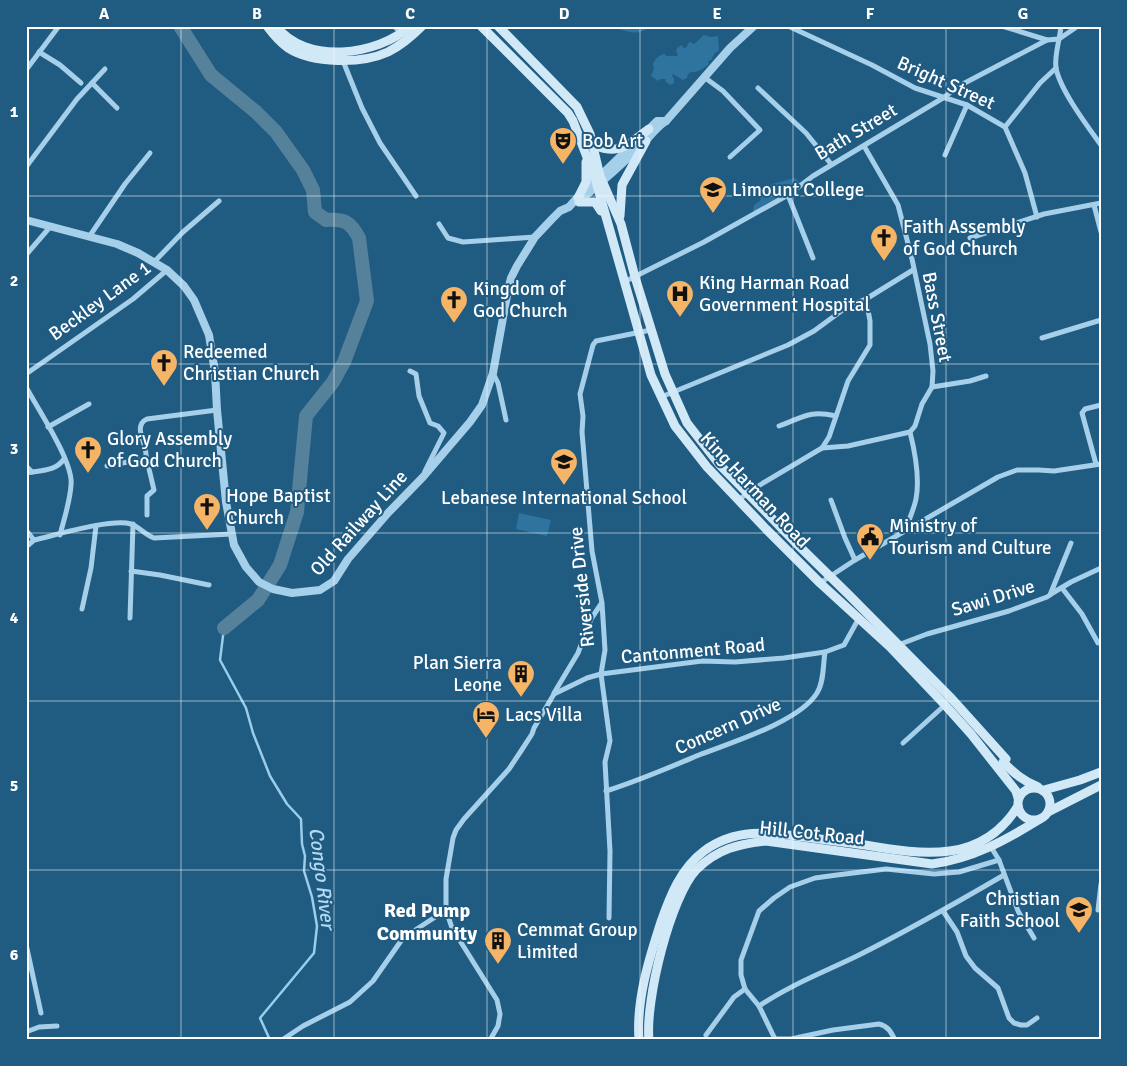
<svg xmlns="http://www.w3.org/2000/svg" width="1127" height="1066" font-family="Signika,sans-serif">
<rect width="100%" height="100%" fill="#205b82"/>
<g fill="#2f749e">
<path d="M611 26H652C636 37 628 32 611 26Z"/>
<path d="M704 35 711 37 718 36 719 51 715 53 711 60 708 61 709 64C704 68 698 73 691 72L688 74 687 78 683 80 673 74 672 75 674 79V83L670 85 665 81 666 79H660L658 81 651 76 654 69 653 64C655 59 660 54 665 54L666 56H677L678 54 676 52 677 48 682 45 683 48 687 47 688 43 691 42 694 44Z"/>
<path d="M795 178 801 184 758 213 753 211 754 205 761 200 756 192 772 184Z"/>
<path d="M519 513 551 520 547 536 516 529Z"/>
</g>
<g fill="none" stroke-linecap="round" stroke-linejoin="round">
<path stroke="#9acdea" stroke-width="2.5" d="M224 628 220 660 246 708 253 733 270 776 287 804 301 819 302 844 305 856 304 871 312 897 317 926 314 953 260 1018 270 1040"/>
<path stroke="#55819b" stroke-width="14" d="M180 26 211 75 256 112 276 132 303 170 313 190 315 212 326 220C344 219 350 221 359 238L367 301 344 362 333 382 306 416 297 512 280 565 258 600 224 628"/>
<g stroke="#a6cfe9" stroke-width="5">
<path d="M394 26 401 33"/>
<path d="M788 26 872 65 915 88 967 105 1005 127 1025 173 1037 217"/>
<path d="M1002 26 1047 40"/>
<path d="M1061 26C1060 39 1054 56 1056 68 1060 90 1088 127 1101 145"/>
<path d="M39 52 60 65 81 83"/>
<path d="M343 61 362 108 380 143 416 196"/>
<path d="M26 70 59 26"/>
<path d="M704 77 723 91 760 130 730 157"/>
<path d="M92 83 117 108"/>
<path d="M758 88 806 133 831 164"/>
<path d="M1005 127 1040 83 1056 68"/>
<path d="M945 155 967 105"/>
<path d="M26 167 77 99 105 69"/>
<path d="M788 195 813 258"/>
<path d="M1094 205 1101 232"/>
<path d="M439 224 448 238 463 242 535 237"/>
<path d="M89 237 125 184 150 153"/>
<path d="M970 238 1044 214 1101 203"/>
<path d="M26 255 50 227"/>
<path d="M154 262 183 232 219 201"/>
<path d="M624 282 704 242 788 195 813 176 943 98 959 86 1047 40 1059 39 1078 26"/>
<path d="M1042 338 1101 320"/>
<path d="M410 371 416 374 419 396 430 423 438 426 444 433 425 471"/>
<path d="M215 372H243"/>
<path d="M493 373 498 383 506 420"/>
<path d="M26 374 133 299 167 270"/>
<path d="M26 387C38 409 74 463 71 485 70 502 64 519 60 535"/>
<path d="M932 387 970 381 986 376"/>
<path d="M661 397 788 345 814 331 848 306 866 299 913 270"/>
<path d="M779 426C804 417 809 410 836 416"/>
<path d="M48 427 89 404"/>
<path d="M822 448 829 437 848 381 870 345V321L866 299"/>
<path d="M146 456 154 490 147 496V515"/>
<path d="M1096 464 1082 413 1085 409 1101 405"/>
<path d="M26 466 32 472"/>
<path d="M107 466 143 459 146 456C147 444 132 426 147 419L217 410"/>
<path d="M26 473C40 470 55 472 64 459"/>
<path d="M738 500 763 483 822 448 848 446 910 432 915 426 922 404 932 387 933 371 930 344 912 259 898 205 864 146"/>
<path d="M831 500 845 538 855 560"/>
<path d="M906 529C909 519 914 509 916 499 920 478 915 452 910 432"/>
<path d="M26 530 34 540"/>
<path d="M26 547 34 540C56 535 112 518 131 524 138 526 145 535 154 538L232 534"/>
<path d="M131 571 160 575 209 585"/>
<path d="M820 583 855 560 998 477 1017 470H1039L1054 471 1101 464"/>
<path d="M1062 588 1082 614 1098 643 1101 642"/>
<path d="M1051 594 1071 582 1101 568"/>
<path d="M82 609 91 568 96 526"/>
<path d="M130 618 133 524"/>
<path d="M898 645 927 634 1009 611 1047 597 1050 595 1071 543"/>
<path d="M554 693 578 653 591 619 601 604"/>
<path d="M903 743 946 704"/>
<path d="M606 791C638 781 668 768 699 755 730 743 799 722 817 693 824 682 823 665 825 652"/>
<path d="M991 847 999 860 1018 911 1034 938"/>
<path d="M1098 910 1101 884"/>
<path d="M943 911 957 932 966 956 975 968 998 988 1009 1018 1014 1023 1021 1025H1027L1037 1018"/>
<path d="M609 918 610 851 605 762 610 741 601 674 605 650 602 603 592 551 582 432 583 416 580 394 593 345 596 341 651 330"/>
<path d="M26 944 41 1013"/>
<path d="M759 1006C790 985 824 972 857 956 907 931 956 903 1004 875"/>
<path d="M26 1032 39 1027 57 1026"/>
<path d="M706 1035 734 997 745 989"/>
<path d="M775 1039 759 1006 745 989 741 975V960L759 911 774 898 790 887 815 878 837 875 886 869 934 874 959 872 999 860"/>
<path d="M775 1039H791L833 1030 879 1024C888 1026 891 1032 895 1040"/>
<path d="M282 1040 303 1026 350 1002 373 981 403 938 446 910"/>
<path d="M490 1040 498 1026 500 1014 497 1000 452 928 446 910V879L453 838 456 830 464 819 509 769 521 751 532 734 534 728 554 694 587 678 601 674 702 661 735 662 784 658 825 652 844 645 859 618"/>
</g>
<g stroke="#a6cfe9" stroke-width="8">
<path d="M645 133 657 121H666"/>
<path d="M583 198C603 181 622 164 641 146 649 138 656 127 666 121L730 48 754 26"/>
<path d="M26 220 117 244 138 253 167 270 184 286 194 300 209 335 215 372 217 410 226 502 234 545 246 567 259 582 273 589 292 593 320 590 334 581 348 559 388 513 423 477 470 422 482 405 493 373 508 290 511 278 517 266 535 237 552 219 560 211 569 207 595 178 600 176 633 144"/>
</g>
<g stroke="#d1e8f7" stroke-width="9">
<path d="M267 26C273 34 280 42 288 48 313 64 362 64 388 52 402 45 411 37 422 26"/>
<path d="M276 26C305 65 378 56 410 26"/>
<path d="M481 26 568 113 573 121 595 178 651 375 675 426 707 467 766 529 820 583 890 647 945 705 971 734 1016 791 1018 798"/>
<path d="M498 26 577 107 590 134 600 176 621 224 635 277 665 374 687 423 719 464 798 545 849 595 952 699 1006 759 1003 762C1014 773 1023 781 1038 787"/>
<path d="M594 145C621 156 628 144 649 129"/>
<path d="M578 198 586 182V162"/>
<path d="M579 202H595L601 211"/>
<path d="M620 216 622 185 646 141"/>
<circle cx="1034" cy="804" r="16"/>
<path d="M1044 790 1080 780 1101 772"/>
<path d="M1050 811 1101 785"/>
<path d="M639 1040C636 1000 649 959 661 922 670 896 681 868 704 851 735 828 768 832 805 837 825 840 845 842 865 845 923 855 982 864 1018 806"/>
<path d="M649 1040C645 1001 670 897 697 869 718 849 738 844 766 841L932 864C972 859 1006 840 1040 819"/>
</g>
</g>
<path fill="none" stroke="#fff" stroke-width="1" stroke-opacity="0.55" d="M181 26V1040M334 26V1040M487 26V1040M640 26V1040M793 26V1040M946 26V1040M26 196H1101M26 364H1101M26 533H1101M26 701H1101M26 870H1101"/>
<defs>
<symbol id="theatre-pin" viewBox="-11 -11 22 30"><path d="M0 17L-7.5 6A9.5 9.5 0 1 1 7.5 6Z" fill="#f6b466" stroke="#205b82"/><path d="M-5-5.5Q0-4 5-5.5V0Q5 5 0 6Q-5 5-5 0ZM-3.3-2.5H-1v1.5H-3.3ZM1-2.5H3.3v1.5H1ZM-2.8 1Q0 5.5 2.8 1Z" fill="#111"/></symbol>
<symbol id="university-pin" viewBox="-11 -11 22 30"><path d="M0 17L-7.5 6A9.5 9.5 0 1 1 7.5 6Z" fill="#f6b466" stroke="#205b82"/><path d="M0-5L7-2L0 1L-7-2ZM-4 1L0 2.5L4 1V4Q0 6-4 4Z" fill="#111"/></symbol>
<symbol id="church-pin" viewBox="-11 -11 22 30"><path d="M0 17L-7.5 6A9.5 9.5 0 1 1 7.5 6Z" fill="#f6b466" stroke="#205b82"/><path d="M-1.2-6h2.4v3.5h3.3v2.4h-3.3V6h-2.4V-.1h-3.3v-2.4h3.3Z" fill="#111"/></symbol>
<symbol id="hospital-pin" viewBox="-11 -11 22 30"><path d="M0 17L-7.5 6A9.5 9.5 0 1 1 7.5 6Z" fill="#f6b466" stroke="#205b82"/><path d="M-5-5h3v3.5h4V-5h3V5h-3V1.5h-4V5h-3Z" fill="#111"/></symbol>
<symbol id="school-pin" viewBox="-11 -11 22 30"><path d="M0 17L-7.5 6A9.5 9.5 0 1 1 7.5 6Z" fill="#f6b466" stroke="#205b82"/><path d="M0-5L7-2L0 1L-7-2ZM-4 1L0 2.5L4 1V4Q0 6-4 4Z" fill="#111"/></symbol>
<symbol id="civic-pin" viewBox="-11 -11 22 30"><path d="M0 17L-7.5 6A9.5 9.5 0 1 1 7.5 6Z" fill="#f6b466" stroke="#205b82"/><path d="M-.6-6.5H3V-4.5H.6V-3L4-1V1h2V6H-6V1h2V-1L-.6-3ZM-1.2 2.5V6h2.4V2.5Z" fill="#111"/></symbol>
<symbol id="building-pin" viewBox="-11 -11 22 30"><path d="M0 17L-7.5 6A9.5 9.5 0 1 1 7.5 6Z" fill="#f6b466" stroke="#205b82"/><path d="M-4-6H4V6H1V3H-1V6H-4ZM-2.5-4.3h1.7v1.8h-1.7ZM.8-4.3h1.7v1.8H.8ZM-2.5-1h1.7V.8h-1.7ZM.8-1h1.7V.8H.8Z" fill="#111"/></symbol>
<symbol id="hotel-pin" viewBox="-11 -11 22 30"><path d="M0 17L-7.5 6A9.5 9.5 0 1 1 7.5 6Z" fill="#f6b466" stroke="#205b82"/><path d="M-6-4.5h1.5V1H6V5H4.5V3h-9V5H-6ZM-4 0a1.8 1.8 0 1 1 3.6 0ZM.5 0V-2.5h3Q6-2.5 6 0Z" fill="#111"/></symbol>
</defs>
<g fill-rule="evenodd">
<use href="#theatre-pin" x="547" y="125" width="32" height="43"/>
<use href="#university-pin" x="697" y="174" width="32" height="43"/>
<use href="#church-pin" x="868" y="222" width="32" height="43"/>
<use href="#hospital-pin" x="664" y="278" width="32" height="43"/>
<use href="#church-pin" x="438" y="284" width="32" height="43"/>
<use href="#church-pin" x="148" y="347" width="32" height="43"/>
<use href="#church-pin" x="72" y="434" width="32" height="43"/>
<use href="#school-pin" x="548" y="446" width="32" height="43"/>
<use href="#church-pin" x="191" y="491" width="32" height="43"/>
<use href="#civic-pin" x="854" y="521" width="32" height="43"/>
<use href="#building-pin" x="505" y="658" width="32" height="43"/>
<use href="#hotel-pin" x="470" y="699" width="32" height="43"/>
<use href="#school-pin" x="1063" y="894" width="32" height="43"/>
<use href="#building-pin" x="482" y="925" width="32" height="43"/>
</g>
<g text-anchor="middle" dominant-baseline="central" stroke-width="4" stroke-linejoin="round" paint-order="stroke">
<g font-size="19" fill="#fff" stroke="#205b82">
<text transform="translate(946 83) rotate(24)">Bright Street</text>
<text transform="translate(856 132) rotate(-31)">Bath Street</text>
<text transform="translate(100 301) rotate(-36)">Beckley Lane 1</text>
<text transform="translate(937 317) rotate(79)">Bass Street</text>
<text transform="translate(755 490) rotate(47)">King Harman Road</text>
<text transform="translate(359 523) rotate(-48)">Old Railway Line</text>
<text transform="translate(582 587) rotate(-96)">Riverside Drive</text>
<text transform="translate(993 598) rotate(-17)">Sawi Drive</text>
<text transform="translate(693 651) rotate(-5)">Cantonment Road</text>
<text transform="translate(728 726) rotate(-24)">Concern Drive</text>
<text transform="translate(812 833) rotate(6)">Hill Cot Road</text>
</g>
<g font-size="19" fill="#fff" stroke="#205b82" text-anchor="start">
<text x="582" y="141">Bob Art</text>
<text x="732" y="190">Limount College</text>
<text x="903" y="227">Faith Assembly<tspan x="903" dy="22">of God Church</tspan></text>
<text x="699" y="283">King Harman Road<tspan x="699" dy="22">Government Hospital</tspan></text>
<text x="473" y="289">Kingdom of<tspan x="473" dy="22">God Church</tspan></text>
<text x="183" y="352">Redeemed<tspan x="183" dy="22">Christian Church</tspan></text>
<text x="107" y="439">Glory Assembly<tspan x="107" dy="22">of God Church</tspan></text>
<text x="226" y="496">Hope Baptist<tspan x="226" dy="22">Church</tspan></text>
<text x="564" y="498" text-anchor="middle">Lebanese International School</text>
<text x="889" y="526">Ministry of<tspan x="889" dy="22">Tourism and Culture</tspan></text>
<text x="502" y="663" text-anchor="end">Plan Sierra<tspan x="502" dy="22">Leone</tspan></text>
<text x="505" y="715">Lacs Villa</text>
<text x="1060" y="899" text-anchor="end">Christian<tspan x="1060" dy="22">Faith School</tspan></text>
<text x="517" y="930">Cemmat Group<tspan x="517" dy="22">Limited</tspan></text>
</g>
<g font-size="20" font-style="italic" fill="#b1d9f0" stroke="#205b82">
<text transform="translate(322 878) rotate(83)">Congo River</text>
</g>
<g font-size="20" font-weight="bold" fill="#fff" stroke="#205b82">
<text x="427" y="910">Red Pump<tspan x="427" dy="23">Community</tspan></text>
</g>
</g>
<rect width="1127" height="1066" fill="none" stroke="#205b82" stroke-width="55"/>
<rect x="28" y="28" width="1072" height="1010" fill="none" stroke="#fff" stroke-width="2"/>
<g font-size="16" text-anchor="middle" font-weight="bold" fill="#fff">
<text x="104" y="19">A</text>
<text x="257" y="19">B</text>
<text x="410" y="19">C</text>
<text x="564" y="19">D</text>
<text x="717" y="19">E</text>
<text x="870" y="19">F</text>
<text x="1023" y="19">G</text>
<text x="14" y="117">1</text>
<text x="14" y="286">2</text>
<text x="14" y="454">3</text>
<text x="14" y="623">4</text>
<text x="14" y="791">5</text>
<text x="14" y="960">6</text>
</g>
</svg>
